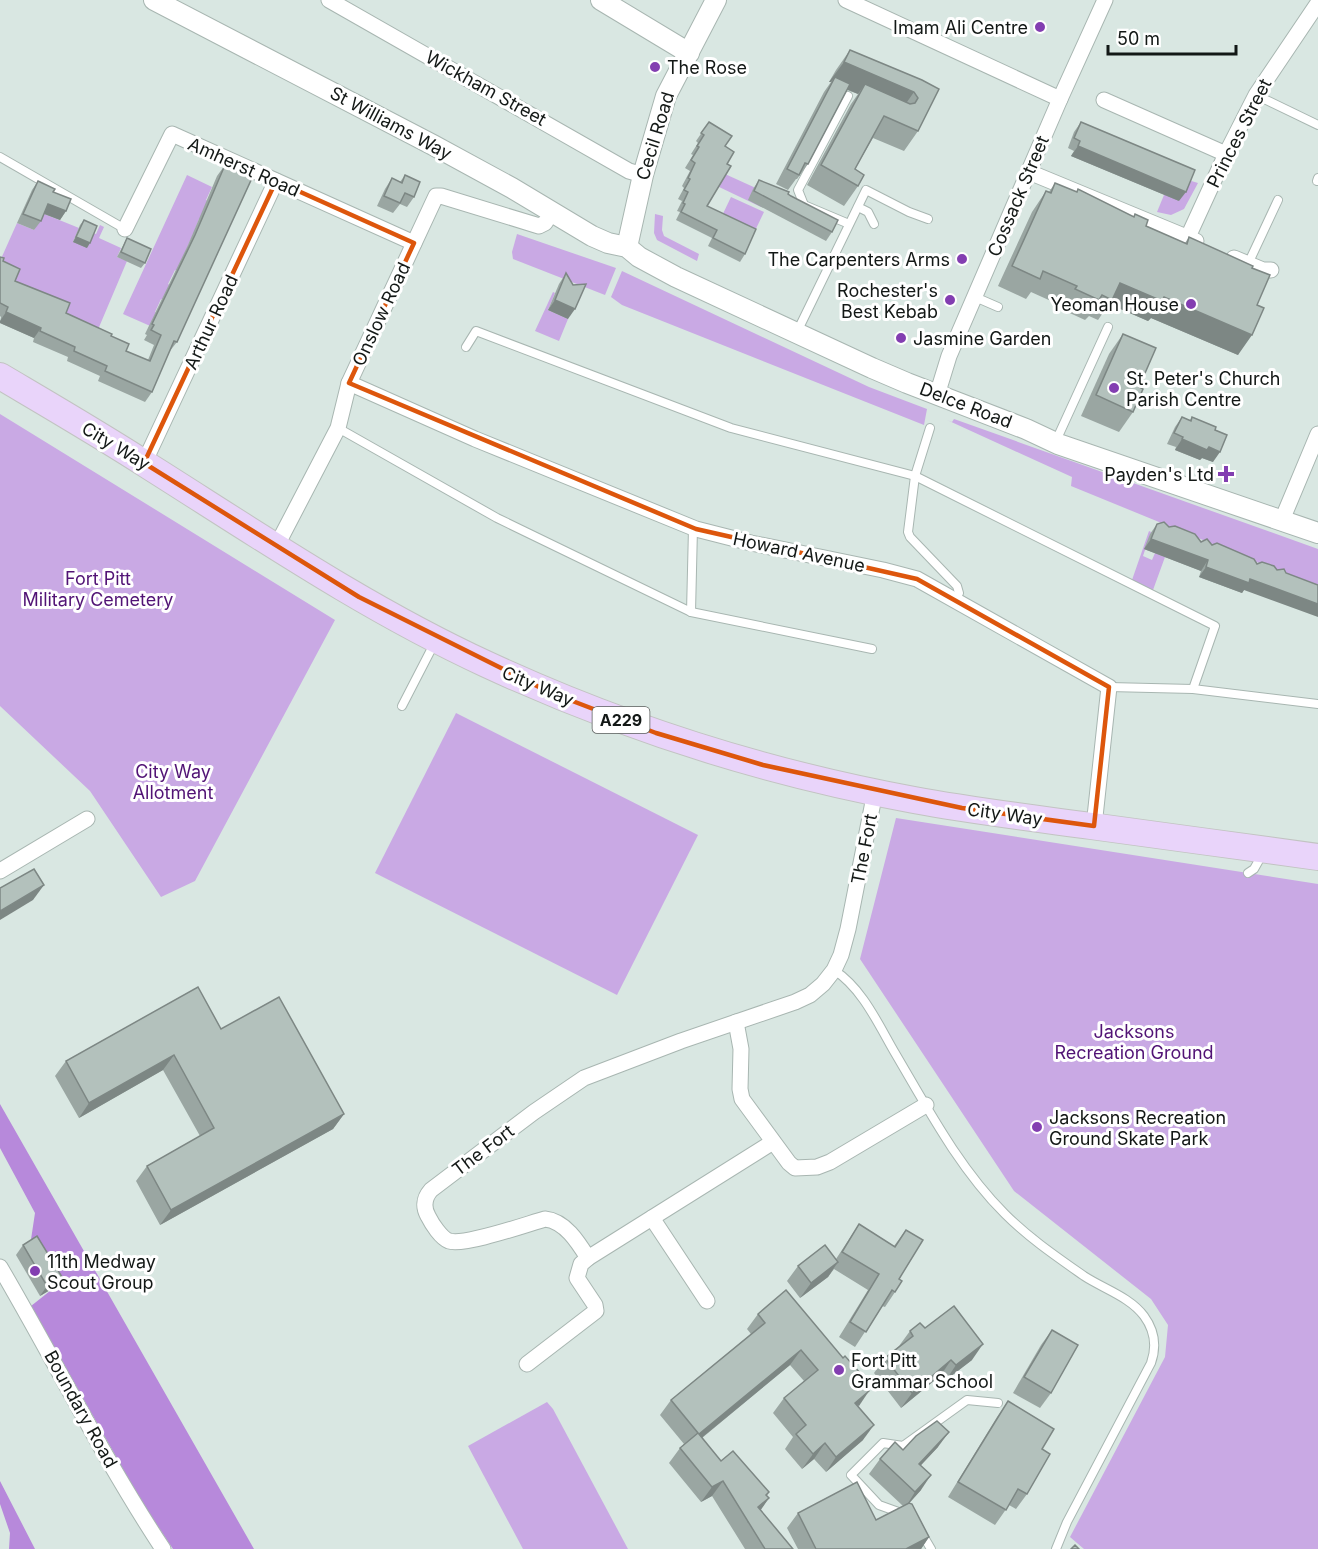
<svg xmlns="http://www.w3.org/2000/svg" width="1318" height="1549" font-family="Inter,sans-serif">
<rect width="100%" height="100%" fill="#d9e7e2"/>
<g fill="#c9a9e4">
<path d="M725 174 767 193 761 207 717 186Z"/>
<path d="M187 175 212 187 206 200 234 213 199 219 195 229 201 232 193 234 177 271 175 270 168 284 176 288 169 303 161 299 155 312 159 314 157 329 123 314Z"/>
<path d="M1188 180 1198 183 1184 209 1171 215 1157 212 1164 195Z"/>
<path d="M731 197 764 212 751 239 719 222Z"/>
<path d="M42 213 79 228 73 242 93 233 96 234 100 225 104 227 99 238 121 248 117 257 127 261 94 339 24 303 0 261 17 223 34 230Z"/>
<path d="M655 214 663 216 662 230 664 236 699 254 697 261 657 240 654 233Z"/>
<path d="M517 234 616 268 605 295 513 259 512 252Z"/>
<path d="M622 271 869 387 927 409 924 425 622 305 611 297Z"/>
<path d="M553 292 555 293 548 310 568 319 559 341 535 331Z"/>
<path d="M0 414 335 620 195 881 161 897 90 791 0 706Z"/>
<path d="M954 419 1318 549V587L1071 486 1072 477 947 420 952 422Z"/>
<path d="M1149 531 1151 532 1143 556 1152 560 1155 553 1165 557 1153 590 1132 580Z"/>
<path d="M456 713 698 835 617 995 375 873Z"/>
<path d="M896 818 1318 884V1549H1084L1070 1537 1165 1357 1168 1325 1151 1299 1014 1191 860 959Z"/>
<path d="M547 1402 553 1409 628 1549H523L468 1446Z"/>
</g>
<g fill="#b789db">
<path d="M0 1104 254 1549H173L141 1501 31 1306 55 1287 30 1246 35 1213 0 1148Z"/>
<path d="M0 1481 35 1549H9L10 1533 0 1504Z"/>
</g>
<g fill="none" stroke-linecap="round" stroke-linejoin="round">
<defs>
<g id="service">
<path d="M1256 95 1318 125"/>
<path d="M848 96 798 190 804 205 849 224"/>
<path d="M0 157 125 229"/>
<path d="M1317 181 1318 178"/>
<path d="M858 207 868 212 874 224"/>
<path d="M1248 264 1278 200"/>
<path d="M975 297 998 307"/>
<path d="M797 332 866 190 909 212 928 219"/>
<path d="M466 347 476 331 731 428 915 476 1215 626 1193 689"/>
<path d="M338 428 497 518 691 612 872 649"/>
<path d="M930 428 915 476 908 532 910 537 957 586 959 593 956 599"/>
<path d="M1055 443 1108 327"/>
<path d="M691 612 693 528"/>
<path d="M1109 687 1193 689 1318 704"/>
<path d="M402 706 434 644"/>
<path d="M1248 873 1254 869 1263 853"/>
<path d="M834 970C863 989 878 1024 895 1053 928 1109 959 1168 1005 1214 1029 1238 1057 1257 1084 1276 1104 1289 1130 1297 1144 1316 1155 1331 1157 1346 1151 1363L1067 1522 1056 1549"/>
<path d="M904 1514 879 1505 851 1475 883 1443 903 1446 967 1400 998 1403"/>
<path d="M921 1532 931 1549"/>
</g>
<g id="minor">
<path d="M329 0 629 171 643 175"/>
<path d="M846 0 1060 99"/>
<path d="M1104 100 1226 154"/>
<path d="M1029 172 1196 241"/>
<path d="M125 229 172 134 414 243"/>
<path d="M1188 237 1226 154 1256 95 1318 3"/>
<path d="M1234 258 1263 270H1271"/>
<path d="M349 383 475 439 696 529 751 543 883 570 917 579 1109 687 1094 826"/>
<path d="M937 395 949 356 1060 99 1105 0"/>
<path d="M144 463 276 181"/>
<path d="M1282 520 1318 434"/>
<path d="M276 547 338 428 349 383 436 196H441L539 226 545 223 552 212"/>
<path d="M0 871 87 819"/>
<path d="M736 1022 741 1049 740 1089 742 1099 789 1163 795 1168 817 1167 830 1162 926 1105"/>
<path d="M773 1142 588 1258C578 1242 565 1221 545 1219 527 1224 465 1246 449 1241 441 1238 432 1224 428 1216 423 1207 424 1198 431 1190L534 1112 584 1078 681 1041 795 1002 810 995 823 984 834 970 841 955 848 929 875 792"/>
<path d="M652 1218 707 1301"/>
<path d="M0 1267C55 1361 103 1458 163 1549"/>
<path d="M527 1364 596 1311 595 1305 577 1278 581 1264 588 1258"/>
</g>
<g id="tertiary">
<path d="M154 0 433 145 512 188 592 236 608 243 627 247 639 257 676 277 872 368 907 383 1026 429 1058 444 1318 533"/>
<path d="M601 0 689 53"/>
<path d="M627 247 643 175 666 96 716 0"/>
</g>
<path id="primary" d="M0 376C49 405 99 434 147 465 258 535 367 609 486 664 622 727 767 773 914 800 973 811 1032 818 1091 826 1167 836 1242 847 1318 857"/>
</defs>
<use href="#service" stroke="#a8b6b1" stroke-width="10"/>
<use href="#minor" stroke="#a8b6b1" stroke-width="17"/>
<use href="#tertiary" stroke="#a8b6b1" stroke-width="22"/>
<use href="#primary" stroke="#c2c3c2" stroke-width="28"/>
<use href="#service" stroke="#fff" stroke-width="8"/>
<use href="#minor" stroke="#fff" stroke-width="15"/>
<use href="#tertiary" stroke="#fff" stroke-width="20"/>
<use href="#primary" stroke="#e9d4fa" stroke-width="26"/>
</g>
<g fill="#9aa6a2">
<path d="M850 50 922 80 918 131 904 151 873 138 855 169 858 186 844 206 807 185 851 104 858 94 847 90 808 164 797 179H796L788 190 776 184 824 92 831 82H829L836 70Z"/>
<path d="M709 122 725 146 727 164 707 206 745 254 740 262 708 246 712 238 676 220 680 212 677 211 682 201 678 199 684 188 682 186 690 171 685 168 693 155 691 154 698 143 696 141Z"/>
<path d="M1081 122 1179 201 1071 156 1074 151 1068 148 1074 132Z"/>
<path d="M225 165 177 342 169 352 152 392 145 402 98 381 100 376 67 361 68 357 33 342 34 338 0 323 1 317 0 316V257L15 281 66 313 111 336 126 351 148 360 154 345 144 340 147 335 145 334 188 245 217 176Z"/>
<path d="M405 175 414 197 407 207 400 204 393 213 377 206 385 189 392 178 400 182Z"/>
<path d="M759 180 832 232 826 241 748 200 753 189Z"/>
<path d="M38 181 53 192 66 211 60 220 44 214 41 221 34 230 17 223 32 190Z"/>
<path d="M1055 183 1076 192 1078 189 1146 226 1185 243 1189 237 1252 268 1257 305 1238 355 1151 318 1148 321 1109 304 1098 320 1089 316 1085 320 1061 309 1062 306 1031 292 1026 299 998 286 1032 212 1046 191 1049 192Z"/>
<path d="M84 220 87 248 73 242 80 225Z"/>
<path d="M127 238 145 263 141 268 117 257Z"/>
<path d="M566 273 568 319 548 310 559 284Z"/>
<path d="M1123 334 1133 412 1119 432 1081 416 1109 354Z"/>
<path d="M1182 417 1190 420 1192 417 1215 430 1213 462 1202 458 1200 460 1175 450 1176 447 1167 444 1175 427Z"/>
<path d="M1157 524 1169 527 1201 542 1244 590 1242 593 1199 577 1201 571 1144 549 1150 534Z"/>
<path d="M221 1029 344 1114 333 1129 160 1225 136 1181 147 1166 200 1136 163 1070 79 1118 55 1076 66 1061Z"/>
<path d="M859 1224 894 1246 906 1230 899 1279 895 1292 885 1307 882 1306 855 1347 839 1337 868 1290 834 1269 828 1277 800 1298 787 1281 798 1266 836 1259Z"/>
<path d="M23 1245 62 1277 55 1287 40 1296 16 1255Z"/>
<path d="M758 1314 843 1358 869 1383 866 1387 858 1407 863 1440 826 1472 814 1459 802 1469 785 1449 793 1437 773 1413 784 1398 804 1381 790 1365 702 1438 721 1461 769 1498 760 1510 793 1549H745L712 1496 701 1502 669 1463 680 1448 684 1444 660 1415 671 1400 751 1334 747 1329Z"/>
<path d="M925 1328 972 1360 946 1380 941 1375 901 1408 874 1373 885 1358 899 1346 910 1331Z"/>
<path d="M1052 1330 1051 1393 1040 1408 1013 1393 1041 1345Z"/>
<path d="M1008 1401 1042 1449 1027 1494 1016 1509 1009 1505 995 1525 948 1497 997 1417Z"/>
<path d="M938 1447 921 1465V1490L909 1503 929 1537 921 1549H798L787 1528 798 1513 876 1520 903 1506 869 1474 880 1459 903 1450Z"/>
</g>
<g fill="#7d8784">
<path d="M844 62 914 92 900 112 865 84 858 94 832 83 835 77 831 82H829Z"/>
<path d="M1078 146 1186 192 1179 201 1071 156Z"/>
<path d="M48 204 66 211 60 220 42 213Z"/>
<path d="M76 237 90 243 87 248 73 242Z"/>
<path d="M1120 283 1164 297 1252 335 1238 355 1151 318 1148 321 1109 304 1112 300Z"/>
<path d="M555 300 575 309 568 319 548 310Z"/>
<path d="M6 312 41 328 34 338 0 323V321Z"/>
<path d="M1182 439 1209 447 1220 452 1213 462 1202 458 1200 460 1175 450Z"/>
<path d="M1151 539 1208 560 1201 571 1144 549Z"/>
<path d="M1206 567 1250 579 1318 604V617L1244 590 1242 593 1199 577Z"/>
<path d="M44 885 33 900 0 920V911Z"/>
<path d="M174 1055 163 1070 79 1118 89 1103Z"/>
<path d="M344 1114 333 1129 160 1225 171 1210Z"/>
<path d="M838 1262 828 1277 800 1298 811 1283Z"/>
<path d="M62 1277 55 1287 40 1296 47 1286Z"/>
<path d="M983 1344 972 1360 946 1380 956 1365Z"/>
<path d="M801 1350 790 1365 688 1449 699 1434Z"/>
<path d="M951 1360 941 1375 901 1408 912 1393Z"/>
<path d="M869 1391 859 1406 855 1403Z"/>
<path d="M874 1425 863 1440 826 1472 836 1457Z"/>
<path d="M949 1432 938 1447 908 1479 919 1464Z"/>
<path d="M825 1443 814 1459 802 1469 813 1454Z"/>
<path d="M931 1475 921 1490 905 1508 915 1492Z"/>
<path d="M723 1481 712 1496 701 1502 712 1487Z"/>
<path d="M769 1492 759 1507 769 1498 758 1514 747 1523 766 1495Z"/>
<path d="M929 1537 921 1549H906Z"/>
</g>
<g fill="#b3c1bc" stroke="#7d8784" stroke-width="1.5">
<path d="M850 50 922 80 939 89 918 131 884 116 855 169 864 175 858 186 821 165 865 84 910 104 915 103 918 98 914 92 844 62Z"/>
<path d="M835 77 850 84 808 164 805 163 799 175 787 169Z"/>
<path d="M709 122 732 136 725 146 734 152 727 164 731 166 707 206 756 229 745 254 713 238 717 230 681 212 685 204 683 203 688 192 684 190 690 179 688 178 695 163 691 160 699 147 697 146 704 135 701 133Z"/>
<path d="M1081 122 1195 170 1186 192 1078 146 1080 141 1074 138Z"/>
<path d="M225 165 252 178 177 342 174 341 152 392 105 371 107 366 74 351 75 347 40 331 41 328 6 312 8 307 0 303V257L4 258 3 261 20 269 15 281 70 303 66 313 112 334 111 336 129 344 126 351 150 361 161 335 151 330 154 325 152 324 195 235Z"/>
<path d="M405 175 420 182 414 197 405 193 400 203 384 196 392 178 402 183Z"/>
<path d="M759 180 789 192 788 194 791 196 838 220 832 232 754 191Z"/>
<path d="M38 181 55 189 53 192 71 199 66 211 48 204 41 221 23 214Z"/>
<path d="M1055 183 1077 192 1078 189 1134 217 1135 214 1148 220 1146 226 1187 244 1189 237 1253 266 1252 268 1270 275 1257 305 1264 308 1252 335 1164 297 1162 301 1120 283 1112 300 1102 295 1099 300 1075 289 1077 286 1043 271 1040 279 1012 266 1046 191 1051 193Z"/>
<path d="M84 220 97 226 90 243 76 237Z"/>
<path d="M127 238 151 249 145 263 121 252Z"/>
<path d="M566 273 573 285 586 284 575 309 555 300Z"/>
<path d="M1123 334 1156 348 1139 387 1143 389 1133 412 1096 395Z"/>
<path d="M1182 417 1191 421 1192 417 1216 427 1215 430 1227 435 1220 452 1209 447 1207 450 1182 439 1183 437 1174 433Z"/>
<path d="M1164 522 1169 527 1175 526 1195 534 1201 542 1207 539 1212 545 1217 543 1254 559 1257 564 1262 562 1274 566 1277 570 1284 569 1286 573 1318 585V604L1250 579 1249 583 1206 567 1208 560 1151 539 1157 524Z"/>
<path d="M34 869 44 885 0 911V888Z"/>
<path d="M198 987 221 1029 279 997 344 1114 171 1210 147 1166 214 1128 174 1055 89 1103 66 1061Z"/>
<path d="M859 1224 895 1247 906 1230 923 1240 899 1279 902 1281 895 1292 892 1290 866 1332 850 1322 879 1274 842 1252Z"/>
<path d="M37 1236 62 1277 47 1286 23 1245Z"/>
<path d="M825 1245 838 1262 811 1283 798 1266Z"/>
<path d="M786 1290 843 1358 845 1356 869 1383 865 1386 869 1391 855 1403 874 1425 836 1457 825 1443 813 1454 796 1434 806 1425 784 1398 818 1370 801 1350 699 1434 721 1461 733 1451 769 1492 766 1495 769 1498 758 1507 793 1549H765L723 1481 712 1487 680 1448 698 1433 671 1400 765 1323 758 1314Z"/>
<path d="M954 1306 983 1344 956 1365 951 1360 912 1393 885 1358 913 1336 910 1331 920 1323 925 1328Z"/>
<path d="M1052 1330 1078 1345 1051 1393 1024 1377Z"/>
<path d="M1008 1401 1054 1429 1042 1449 1050 1454 1027 1494 1018 1489 1006 1510 958 1482Z"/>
<path d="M937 1421 949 1432 919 1464 931 1475 915 1492 880 1459 895 1442 903 1450 916 1436Z"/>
<path d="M857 1482 876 1520 909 1503 912 1504 929 1537 906 1549H816L798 1513Z"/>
<path d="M1075 1545 1079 1549H1071Z"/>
</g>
<path fill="none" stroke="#dd560c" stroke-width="4.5" stroke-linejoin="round" d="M276 181 414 243 349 383 696 529 917 579 1109 687 1094 826 962 808 763 765 656 733 549 692 359 597 144 463Z"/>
<g fill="#833eb1" stroke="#fff" stroke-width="2">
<circle cx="1040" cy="27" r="6"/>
<circle cx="655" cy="67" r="6"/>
<circle cx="962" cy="259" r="6"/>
<circle cx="950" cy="300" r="6"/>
<circle cx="1191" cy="304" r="6"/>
<circle cx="901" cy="338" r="6"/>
<circle cx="1114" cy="388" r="6"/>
<path d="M1223 465h6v6h6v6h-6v6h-6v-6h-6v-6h6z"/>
<circle cx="1037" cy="1127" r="6"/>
<circle cx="35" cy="1271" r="6"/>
<circle cx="839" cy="1370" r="6"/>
</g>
<g text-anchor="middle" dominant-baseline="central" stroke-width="6" stroke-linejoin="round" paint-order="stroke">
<rect fill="#fff" stroke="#5a5d5c" stroke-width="1.5" x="592.5" y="707" width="57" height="26" rx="4.5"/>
<g font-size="16" font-weight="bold" fill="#131816">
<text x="621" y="720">A229</text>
</g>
<g font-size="18" fill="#131816" stroke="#fff" text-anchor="start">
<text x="1028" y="27" text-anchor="end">Imam Ali Centre</text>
<text x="667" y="67">The Rose</text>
<text x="950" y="259" text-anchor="end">The Carpenters Arms</text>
<text x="938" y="290" text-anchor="end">Rochester's<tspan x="938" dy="21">Best Kebab</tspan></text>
<text x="1179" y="304" text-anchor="end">Yeoman House</text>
<text x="913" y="338">Jasmine Garden</text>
<text x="1126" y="378">St. Peter's Church<tspan x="1126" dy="21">Parish Centre</tspan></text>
<text x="1214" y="474" text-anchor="end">Payden's Ltd</text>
<text x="1049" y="1117">Jacksons Recreation<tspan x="1049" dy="21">Ground Skate Park</tspan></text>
<text x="47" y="1261">11th Medway<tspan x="47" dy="21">Scout Group</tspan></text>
<text x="851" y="1360">Fort Pitt<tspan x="851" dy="21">Grammar School</tspan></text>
</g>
<g font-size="18" fill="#131816" stroke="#fff">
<text transform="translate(486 88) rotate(29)">Wickham Street</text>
<text transform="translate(391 123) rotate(28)">St Williams Way</text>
<text transform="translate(1239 133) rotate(-63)">Princes Street</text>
<text transform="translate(655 136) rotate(-73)">Cecil Road</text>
<text transform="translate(244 167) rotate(24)">Amherst Road</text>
<text transform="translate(1018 196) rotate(-67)">Cossack Street</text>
<text transform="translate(381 314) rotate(-65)">Onslow Road</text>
<text transform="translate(211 322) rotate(-65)">Arthur Road</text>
<text transform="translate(966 405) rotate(21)">Delce Road</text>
<text transform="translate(116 446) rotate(31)">City Way</text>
<text transform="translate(799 552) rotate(12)">Howard Avenue</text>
<text transform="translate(538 686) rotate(23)">City Way</text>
<text transform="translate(1005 814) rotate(8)">City Way</text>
<text transform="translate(864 849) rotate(-79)">The Fort</text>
<text transform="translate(483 1150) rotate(-37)">The Fort</text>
<text transform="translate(81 1409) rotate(61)">Boundary Road</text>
</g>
<g font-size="18" fill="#511375" stroke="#fff">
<text x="98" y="578">Fort Pitt<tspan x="98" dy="21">Military Cemetery</tspan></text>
<text x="173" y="771">City Way<tspan x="173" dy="21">Allotment</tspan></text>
<text x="1134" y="1031">Jacksons<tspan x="1134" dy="21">Recreation Ground</tspan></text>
</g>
</g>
<path d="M1108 45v9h128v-9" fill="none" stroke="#131816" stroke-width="3"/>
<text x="1117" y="45" font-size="18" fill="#131816" stroke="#ffffff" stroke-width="4.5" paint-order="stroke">50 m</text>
</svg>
